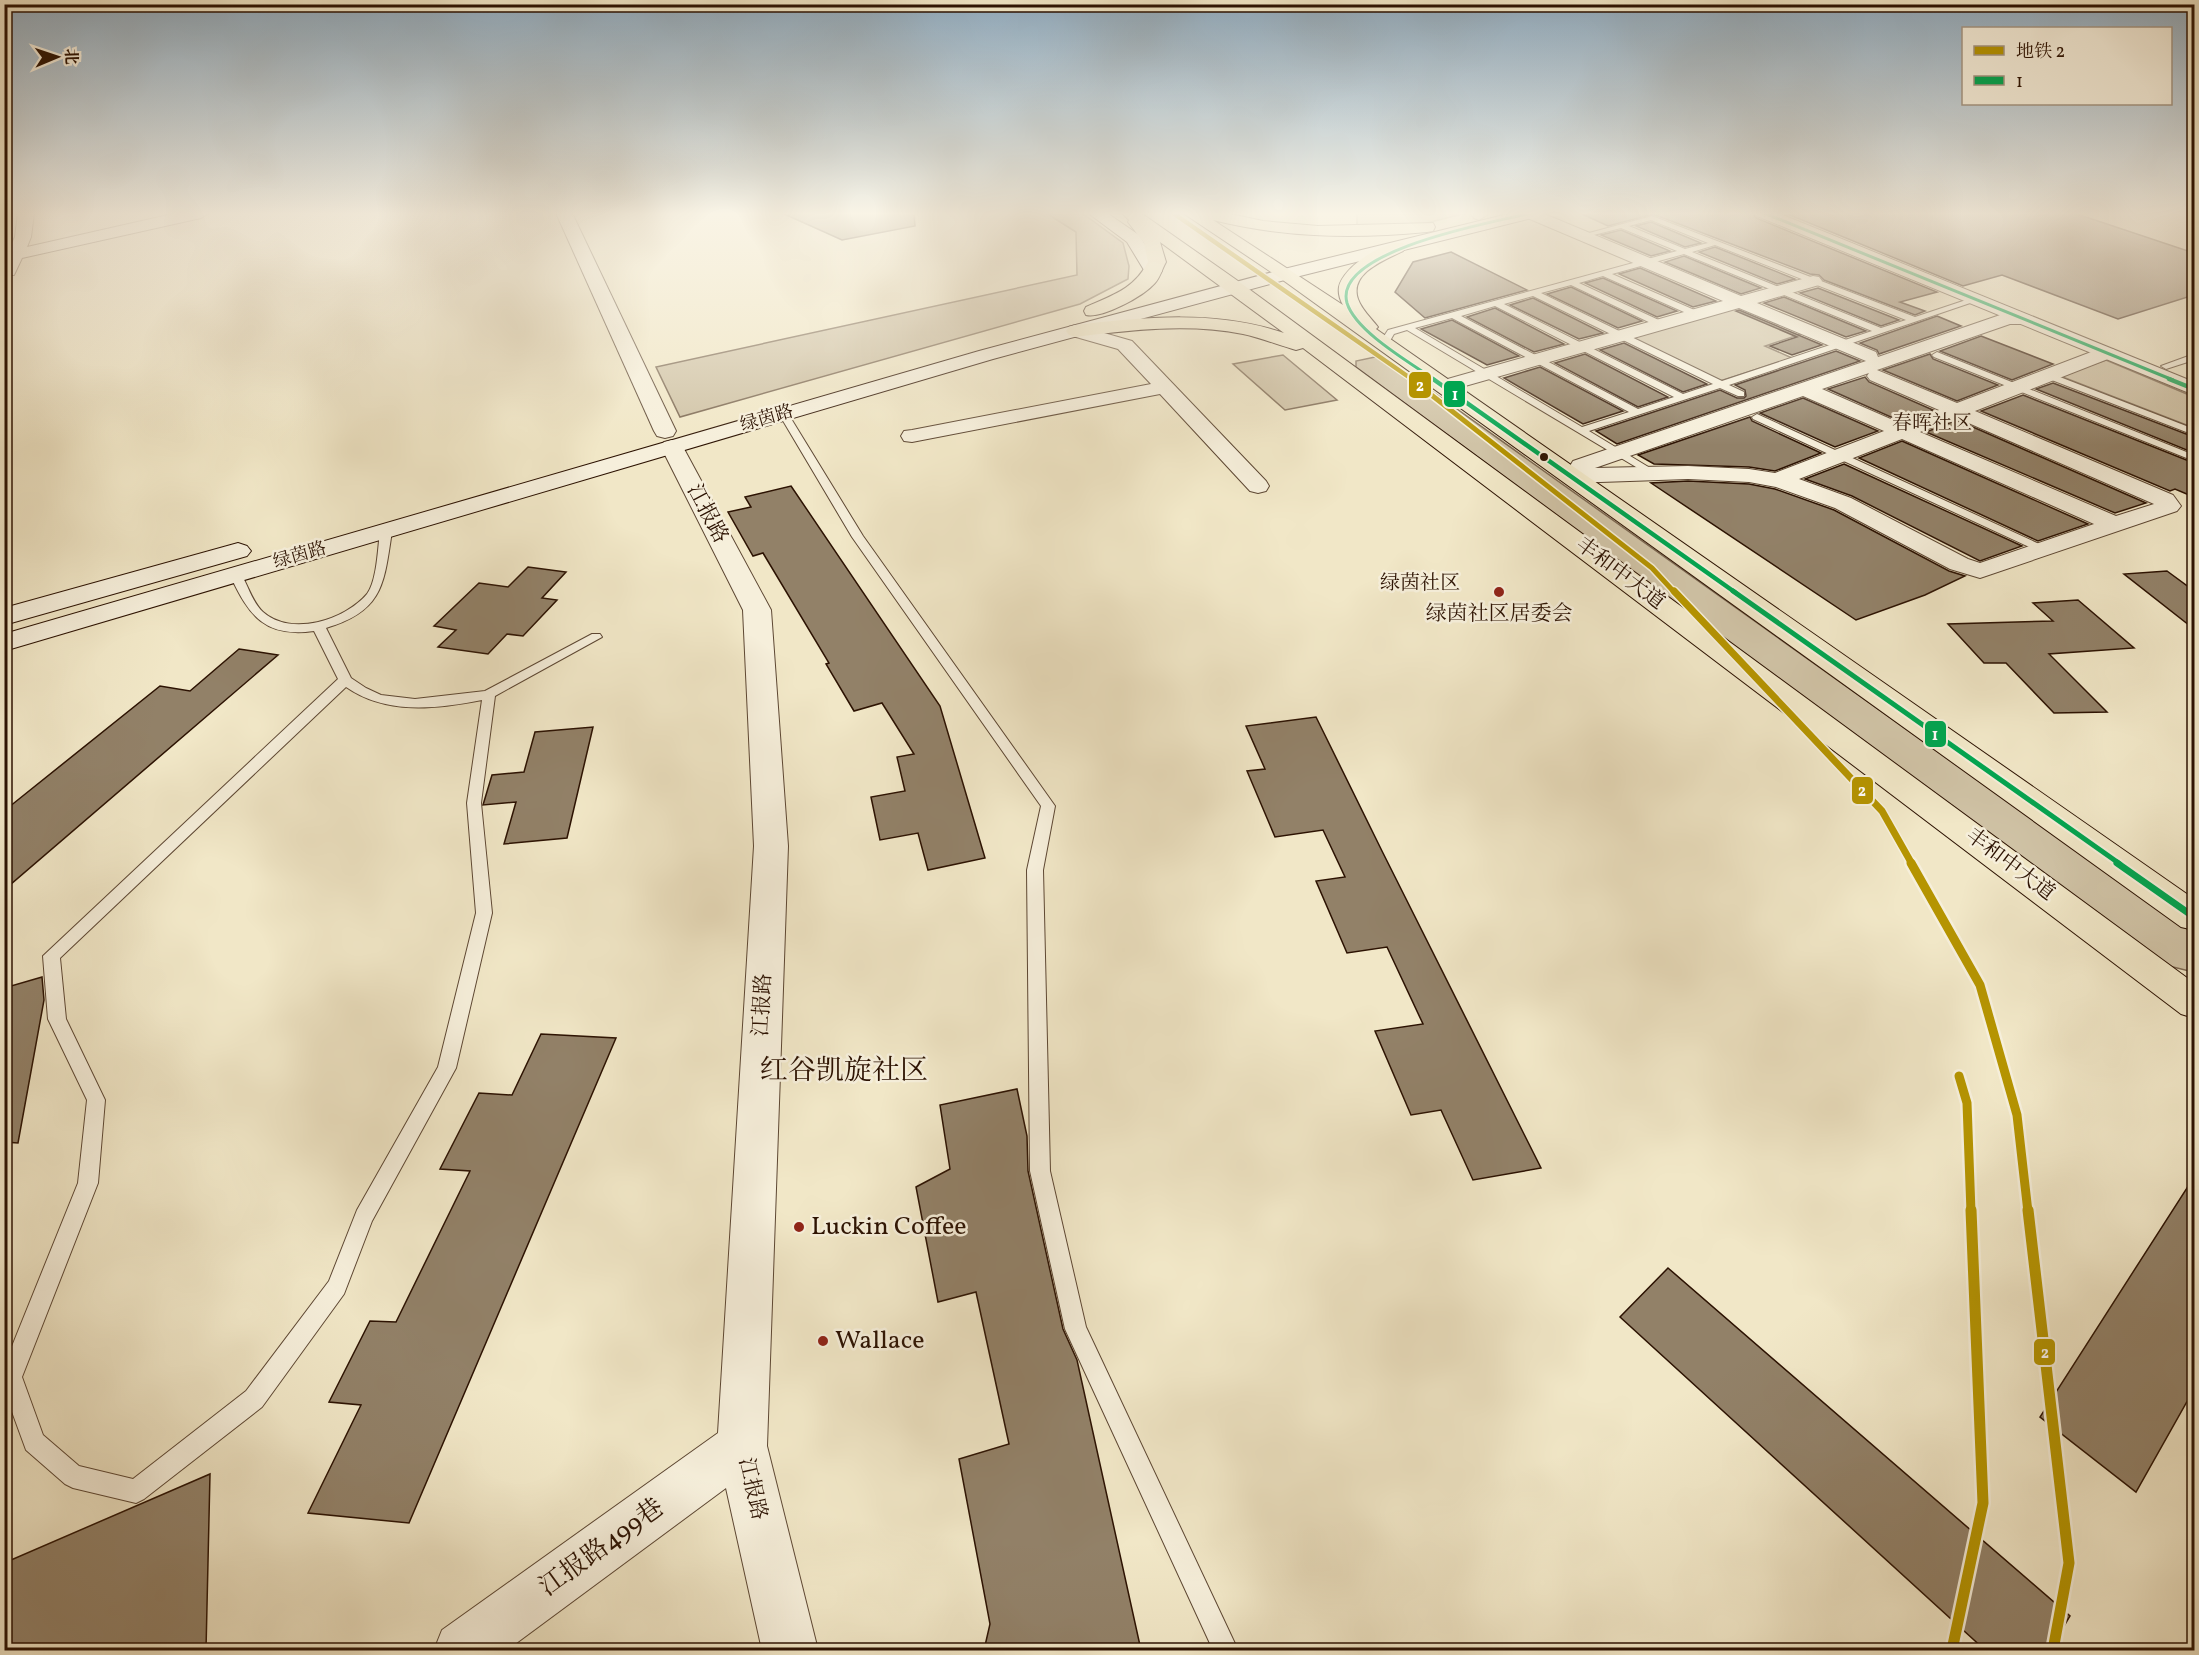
<svg xmlns="http://www.w3.org/2000/svg" width="2199" height="1655" font-family="Vollkorn,'Noto Serif SC',serif">
<rect width="100%" height="100%" fill="#f1e7c7"/>
<filter id="stains"><feTurbulence type="fractalNoise" baseFrequency=".00333" numOctaves="4"/><feColorMatrix values="0 0 0 0 .2 0 0 0 0 .09 0 0 0 0 .02 0 0 0 .5 -.17"/></filter>
<radialGradient id="worn" r=".72"><stop offset=".6" stop-color="#630" stop-opacity="0"/><stop offset="1" stop-color="#630" stop-opacity=".3"/></radialGradient>
<g fill="#d0c3a6" stroke="#7e6a54" stroke-width="1.5">
<path d="M1046 213H1082L1123 243 1129 266 1128 279 1080 304 680 417 656 367 1077 275 1076 232Z"/>
<path d="M1466 213 1423 224 1357 226V214Z"/>
<path d="M1739 304 1807 332 1765 346 1792 358 1720 381 1627 336Z"/>
<path d="M1283 355 1337 400 1285 410 1233 364Z"/>
<path d="M1375 357 1388 360 2194 934V968L2189 971 2161 964 1356 367V361Z"/>
<path d="M2106 360 2194 397V428L2060 376Z"/>
</g>
<g fill="#928168" stroke="#2c1202" stroke-width="1.5">
<path d="M782 213H914L915 226 842 240Z"/>
<path d="M1580 213H1753L1756 218 1937 292 1900 302 1925 311 1915 315 1824 280 1819 275 1810 274 1653 214 1608 226Z"/>
<path d="M1785 213H2074L2194 253V295L2118 319 2002 275 1963 286Z"/>
<path d="M1651 222 1701 243 1685 247 1636 226Z"/>
<path d="M1621 230 1670 251 1651 256 1601 235Z"/>
<path d="M1715 247 1795 279 1777 284 1699 252Z"/>
<path d="M1451 252 1527 290 1425 318 1395 292 1413 262Z"/>
<path d="M1684 256 1761 288 1741 294 1665 262Z"/>
<path d="M1640 268 1716 301 1693 307 1619 274Z"/>
<path d="M1603 278 1677 311 1657 317 1585 283Z"/>
<path d="M1571 287 1642 321 1618 328 1547 294Z"/>
<path d="M1818 288 1899 320 1881 326 1800 293Z"/>
<path d="M1784 297 1866 331 1846 337 1764 303Z"/>
<path d="M1533 298 1603 333 1579 339 1510 305Z"/>
<path d="M1495 308 1564 344 1534 352 1467 317Z"/>
<path d="M1739 310 1822 345 1792 355 1770 346 1797 337 1736 311Z"/>
<path d="M1937 316 1961 326 1879 354 1877 350 1860 343Z"/>
<path d="M1452 320 1519 356 1487 365 1421 329Z"/>
<path d="M1981 336 2053 364 2012 380 1940 351Z"/>
<path d="M1624 343 1707 384 1683 392 1600 350Z"/>
<path d="M1836 351 1860 361 1617 444 1596 431 1720 390 1737 398H1744L1746 396 1745 390 1735 385Z"/>
<path d="M1585 354 1668 397 1638 407 1555 363Z"/>
<path d="M1930 354 1933 359 1998 385 1957 401 1883 370Z"/>
<path d="M1540 367 1623 411 1583 424 1504 378Z"/>
<path d="M1865 377 1869 382 1933 410 1902 422 1828 389Z"/>
<path d="M2053 383 2194 437V453L2036 389Z"/>
<path d="M2023 395 2194 463V497L2175 489 2170 491 1981 411Z"/>
<path d="M1803 398 1878 431 1835 447 1760 413Z"/>
<path d="M1750 417 1752 421 1821 453 1775 471 1749 467 1654 464 1638 455Z"/>
<path d="M1957 420 2146 503 2115 513 1926 432Z"/>
<path d="M1902 441 2088 524 2038 541 1859 458Z"/>
<path d="M1844 464 2022 546 1980 561 1852 496 1805 479Z"/>
<path d="M1688 481 1749 484 1775 489 1834 510 1949 571 1965 576 1925 595 1856 620 1651 483Z"/>
<path d="M791 486 940 706 985 858 928 870 918 833 880 840 871 797 905 791 897 757 914 754 882 703 854 711 826 664 829 663 763 553 753 556 728 512 751 507 745 497Z"/>
<path d="M528 567 566 572 542 598 557 600 523 636 507 634 488 654 438 647 456 630 434 626 479 583 508 587Z"/>
<path d="M2167 571 2194 591V629L2124 574Z"/>
<path d="M2078 600 2134 648 2049 654 2107 712 2054 713 2006 663H1984L1948 624 2053 621 2033 603Z"/>
<path d="M239 649 278 655 4 890V811L160 686 190 691Z"/>
<path d="M1316 717 1383 853 1541 1168 1473 1180 1441 1110 1411 1115 1375 1031 1423 1024 1387 947 1347 953 1316 881 1345 877 1323 830 1275 837 1247 771 1265 769 1246 726Z"/>
<path d="M593 727 567 838 504 844 516 802 483 805 492 775 524 772 535 732Z"/>
<path d="M42 977 44 1000 18 1143 4 1142V988Z"/>
<path d="M541 1034 616 1038 409 1523 308 1513 361 1405 329 1402 370 1321 396 1322 470 1171 440 1169 479 1093 512 1095Z"/>
<path d="M1017 1089 1027 1136 1028 1171 1063 1329 1077 1360 1141 1650H984L990 1624 959 1459 1009 1444 976 1292 938 1302 916 1187 950 1169 940 1105Z"/>
<path d="M2194 1177V1389L2136 1492 2040 1417Z"/>
<path d="M1668 1268 2070 1616 2050 1650H1985L1620 1317Z"/>
<path d="M210 1474 206 1650H4V1563Z"/>
</g>
<g fill="none" stroke-linecap="round" stroke-linejoin="round">
<defs>
<g id="service">
<path d="M1652 216 1915 317 1972 298 1979 300 1729 385 1744 392V396H1738L1720 388 1589 431 1655 471 1656 473 1651 476 1407 330 1394 334 1387 346 1379 344 1388 330 1677 251 1621 228 1582 238 1578 236ZM1651 220 1708 243 1685 249 1629 226ZM1715 245 1906 320 1881 328 1692 252ZM1684 254 1872 331 1722 381 1541 293 1571 285 1657 326H1663V322L1579 283 1603 276 1693 316H1699V312L1612 274ZM1533 296 1713 384 1683 394 1504 304ZM1495 306 1674 397 1638 409 1461 316ZM1452 318 1629 412 1582 427 1415 328Z"/>
<path d="M1937 352 2194 455V461L1934 357 1932 355Z"/>
<path d="M2194 354V360L2166 369 2161 366Z"/>
<path d="M2047 372 2194 429V435L2044 377V373Z"/>
<path d="M781 412H787L863 536 1055 806 1043 870 1050 1171 1086 1327 1238 1650H1213L1065 1329 1030 1171 1027 870 1041 806 852 537 779 414Z"/>
<path d="M1757 414 2048 548 2050 550 2044 553 2040 552 1753 419 1752 417Z"/>
<path d="M386 528 392 531C384 583 384 611 326 628L351 678 366 688 381 695 415 699 485 691 592 634H600L602 637 495 696 481 803 492 913 456 1068 372 1221 344 1294 262 1407 144 1499 136 1503 73 1488 65 1484 26 1450 4 1390V1366L78 1183 87 1100 48 1019 43 956 338 679 314 631C265 638 249 616 230 575L232 572H240C248 585 252 602 263 612 291 637 345 620 367 594 377 581 378 547 380 531ZM346 687C386 715 436 709 482 700L467 803 476 913 438 1067 357 1210 329 1281 246 1391 133 1479 79 1466 43 1435 22 1377 98 1183 105 1100 66 1019 60 958Z"/>
</g>
<g id="minor">
<path d="M1470 213H1486L1487 215 1479 220 1474 218Z"/>
<path d="M1542 213 1741 296 1813 276 1819 277 1822 281 1819 285 1757 303 1876 352 1878 357 2003 314 2009 313 2030 316 2033 320 2030 324H2010L1877 370 1957 403 2099 349H2113L2116 353 2113 357 1975 411 2173 495 2181 506 2177 511 1980 578 1950 569 1835 508 1776 487 1749 482 1688 479 1571 483 1563 481 1560 476 1563 471 1572 469 1570 466 1573 461 1866 361 1739 308 1451 390H1437L1434 386 1437 382 1723 301 1525 217 1522 214ZM1869 373 1867 376 1870 380 1939 410 1902 424 1822 389ZM1803 396 1884 431 1775 473 1749 469 1688 466 1595 468ZM1957 418 2154 504 2116 516 1920 432ZM1902 439 2094 524 1980 563 1968 559 1851 498 1799 479Z"/>
<path d="M1076 325 1132 341 1266 481 1269 486 1266 491 1258 493 1250 491 1160 394 912 442 904 441 901 436 904 431 912 430 1151 384 1118 349 1069 335 1067 331 1069 327Z"/>
</g>
<g id="tertiary">
<path d="M18 213H34L31 237 27 247 177 213H209L201 218 22 258 14 275H4V252L8 251 15 237Z"/>
<path d="M556 213H572L676 431 673 436 665 438 657 436 654 431Z"/>
<path d="M1755 213H1778L2194 382V395L1757 216Z"/>
<path d="M672 440 680 442 683 447 771 610 788 846 767 1446 818 1650H762L726 1488 507 1650H434L442 1630 718 1433 754 846 743 610 661 447 664 442Z"/>
</g>
<g id="secondary">
<path d="M1088 213H1107L1139 235 1162 271 1159 275H1147L1127 242Z"/>
<path d="M1512 213H1542L1540 216 1292 278 993 359 4 651V634L979 351 1280 270Z"/>
<path d="M238 543 247 546 251 551 247 556 4 625V608Z"/>
</g>
<g id="primary">
<path d="M1122 213H1141L1238 281 2194 983V1018L2181 1014 1303 348 1296 350C1278 345 1261 338 1243 334 1188 323 1131 330 1076 337L1069 335 1066 331 1069 327 1076 325C1146 317 1216 310 1284 333L1160 242 1166 262C1162 269 1160 278 1155 283 1144 296 1102 319 1086 315L1084 311 1086 307C1113 295 1134 289 1148 262L1144 243 1128 222 1129 220Z"/>
<path d="M1183 213H1226L1263 221 1318 226 1433 223 1435 227 1433 231 1427 232C1354 239 1284 238 1213 220L1343 305C1340 300 1338 293 1339 287 1342 268 1385 239 1403 243L1406 247 1403 251C1385 260 1349 273 1358 299 1362 310 1371 318 1378 327L1376 329 2194 899V930L2181 927 1280 278Z"/>
</g>
</defs>
<use href="#service" stroke="#5d4733" stroke-width="2"/>
<use href="#minor" stroke="#5d4733" stroke-width="2"/>
<use href="#tertiary" stroke="#5d4733" stroke-width="2"/>
<use href="#secondary" stroke="#2c1202" stroke-width="2"/>
<use href="#primary" stroke="#2c1202" stroke-width="2"/>
<use href="#service" fill="#f6efdb" fill-rule="evenodd"/>
<use href="#minor" fill="#f6efdb" fill-rule="evenodd"/>
<use href="#tertiary" fill="#f6efdb" fill-rule="evenodd"/>
<use href="#secondary" fill="#f6efdb" fill-rule="evenodd"/>
<use href="#primary" fill="#f1e7c7" fill-rule="evenodd"/>
<defs>
<g id="bus-1-far3">
<path d="M1764 213 2173 380"/>
<path d="M1435 380C1411 363 1356 332 1347 303 1332 250 1498 221 1532 213"/>
</g>
<g id="bus-1-far2">
<path d="M1433 379 1736 593"/>
<path d="M2169 379 2194 389"/>
</g>
<path id="bus-1-far1" d="M1733 591 2120 864"/>
<path id="bus-1" d="M2117 863 2194 917"/>
</defs>
<use href="#bus-1-far3" stroke="#f6efdb" stroke-width="5"/>
<use href="#bus-1-far2" stroke="#f6efdb" stroke-width="8"/>
<use href="#bus-1-far1" stroke="#f6efdb" stroke-width="9"/>
<use href="#bus-1" stroke="#f6efdb" stroke-width="11"/>
<use href="#bus-1-far3" stroke="#00a651" stroke-width="3"/>
<use href="#bus-1-far2" stroke="#00a651" stroke-width="4.5"/>
<use href="#bus-1-far1" stroke="#00a651" stroke-width="5"/>
<use href="#bus-1" stroke="#00a651" stroke-width="7"/>
<defs>
<path id="metro-1-far4" d="M1173 213 1413 380"/>
<path id="metro-1-far3" d="M1411 379 1652 568 1675 593"/>
<path id="metro-1-far2" d="M1674 591 1882 811 1912 864"/>
<g id="metro-1-far1">
<path d="M1911 863 1980 985 2017 1115 2028 1212"/>
<path d="M1959 1076 1967 1103 1971 1212"/>
</g>
<g id="metro-1">
<path d="M2028 1210 2069 1563 2053 1650"/>
<path d="M1952 1650 1983 1503 1971 1210"/>
</g>
</defs>
<use href="#metro-1-far4" stroke="#f6efdb" stroke-width="7"/>
<use href="#metro-1-far3" stroke="#f6efdb" stroke-width="8"/>
<use href="#metro-1-far2" stroke="#f6efdb" stroke-width="10"/>
<use href="#metro-1-far1" stroke="#f6efdb" stroke-width="14"/>
<use href="#metro-1" stroke="#f6efdb" stroke-width="16"/>
<use href="#metro-1-far4" stroke="#b59401" stroke-width="4.5"/>
<use href="#metro-1-far3" stroke="#b59401" stroke-width="5"/>
<use href="#metro-1-far2" stroke="#b59401" stroke-width="7"/>
<use href="#metro-1-far1" stroke="#b59401" stroke-width="9"/>
<use href="#metro-1" stroke="#b59401" stroke-width="11"/>
</g>
<linearGradient id="sky" x2="0" y2="1"><stop stop-color="#91acc0"/><stop offset="0.48" stop-color="#f9f4e6"/><stop offset="1" stop-color="#f9f4e6" stop-opacity="0"/></linearGradient>
<rect width="2199" height="445" fill="url(#sky)"/>
<circle fill="#2c1202" stroke="#f6efdb" stroke-width="2" cx="1544" cy="457" r="5"/>
<g fill="#8f2418" stroke="#f6efdb" stroke-width="2">
<circle cx="1499" cy="592" r="6"/>
<circle cx="799" cy="1227" r="6"/>
<circle cx="823" cy="1341" r="6"/>
</g>
<g text-anchor="middle" dominant-baseline="central" stroke-width="5" stroke-linejoin="round" paint-order="stroke">
<g font-size="18" fill="#2c1202" stroke="#f6efdb">
<text transform="translate(767 419) rotate(-16)">绿茵路</text>
<text transform="translate(300 556) rotate(-16)">绿茵路</text>
</g>
<g font-size="20" fill="#2c1202" stroke="#f6efdb">
<text x="1932" y="424">春晖社区</text>
<text x="1420" y="584">绿茵社区</text>
</g>
<g font-size="21" fill="#2c1202" stroke="#f6efdb">
<text transform="translate(707 514) rotate(62)">江报路</text>
<text transform="translate(1620 574) rotate(37)">丰和中大道</text>
<text transform="translate(2010 865) rotate(37)">丰和中大道</text>
<text transform="translate(763 1005) rotate(-87)">江报路</text>
<text transform="translate(752 1489) rotate(77)">江报路</text>
</g>
<g font-size="21" fill="#2c1202" stroke="#f6efdb">
<text x="1499" y="614">绿茵社区居委会</text>
</g>
<g font-size="26" fill="#2c1202" stroke="#f6efdb" text-anchor="start">
<text x="811" y="1227">Luckin Coffee</text>
<text x="835" y="1341">Wallace</text>
</g>
<g font-size="26" fill="#2c1202" stroke="#f6efdb">
<text transform="translate(602 1548) rotate(-36)">江报路499巷</text>
</g>
<g font-size="28" fill="#2c1202" stroke="#f6efdb">
<text x="844" y="1071">红谷凯旋社区</text>
</g>
</g>
<g stroke="#f6efdb" stroke-width="2">
<rect x="1408" y="371" width="24" height="28" rx="6" fill="#b59401"/>
<rect x="1443" y="380" width="23" height="28" rx="6" fill="#00a651"/>
<rect x="1924" y="720" width="23" height="28" rx="6" fill="#00a651"/>
<rect x="1851" y="776" width="23" height="29" rx="6" fill="#b59401"/>
<rect x="2033" y="1338" width="23" height="28" rx="6" fill="#b59401"/>
</g>
<g font-size="16" text-anchor="middle" font-weight="bold" fill="#fff">
<text x="1420" y="391">2</text>
<text x="1455" y="400">1</text>
<text x="1935" y="740">1</text>
<text x="1862" y="796">2</text>
<text x="2045" y="1358">2</text>
</g>
<rect width="2199" height="1655" fill="none" stroke="#f1e7c7" stroke-width="24"/>
<rect x="6" y="6" width="2187" height="1643" fill="none" stroke="#2c1202" stroke-width="3"/>
<rect x="12" y="12" width="2175" height="1631" fill="none" stroke="#2c1202" stroke-width="1.5"/>
<rect x="1962" y="27" width="210" height="78" fill="#f6efdb" stroke="#a59784" stroke-width="1.5"/>
<rect x="1974" y="46" width="30" height="9" fill="#b59401" stroke="#a59784" stroke-width="1.5"/>
<text x="2016" y="57" font-size="18" fill="#2c1202">地铁 2</text>
<rect x="1974" y="76" width="30" height="9" fill="#00a651" stroke="#a59784" stroke-width="1.5"/>
<text x="2016" y="87" font-size="18" fill="#2c1202">1</text>
<g transform="translate(57 57) rotate(88)" stroke="#f6efdb" stroke-width="4.5" paint-order="stroke">
<path d="M0-4.5L10 22L0 15L-10 22Z" fill="#2c1202"/>
<text y="-9" font-size="16" font-weight="bold" text-anchor="middle" fill="#2c1202">北</text>
</g>
<rect width="100%" height="100%" filter="url(#stains)"/>
<rect width="100%" height="100%" fill="url(#worn)"/>
</svg>
